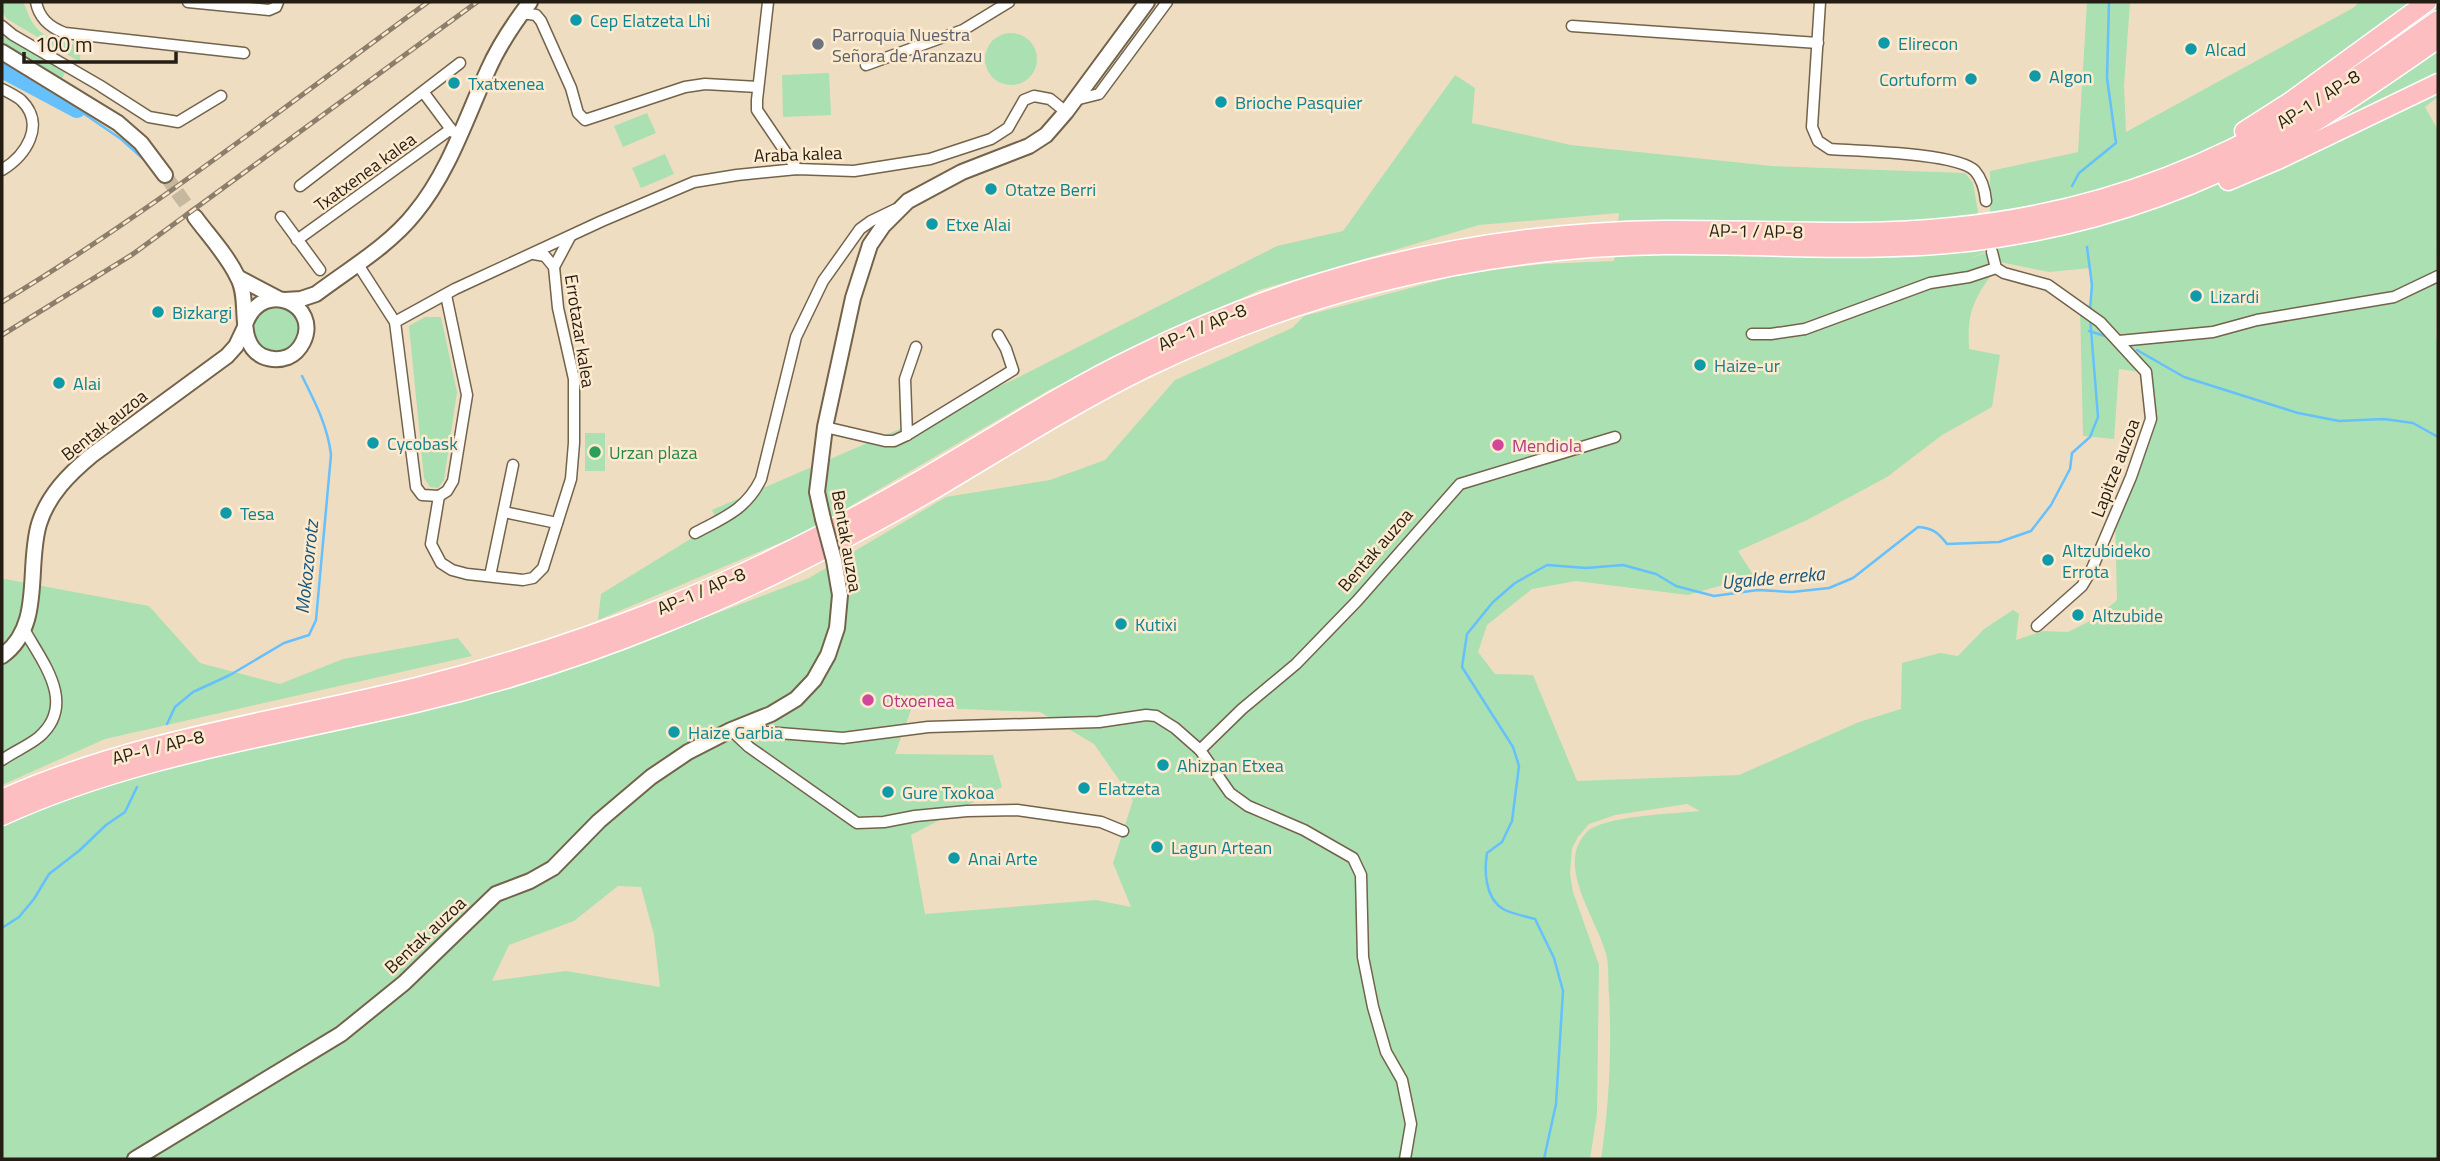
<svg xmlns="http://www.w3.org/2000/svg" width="2440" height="1161" font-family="'Titillium Web',sans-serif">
<rect width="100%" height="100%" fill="#efddc2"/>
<g fill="#abe0b2" fill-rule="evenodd">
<path d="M2 2H23C26 7 27 13 30 18 40 39 60 43 81 45L80 62 7 19 2 12Z"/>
<path d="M2087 2H2130L2124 86 2126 132 2353 8 2359 2H2438V97L2425 107 2438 130 2436 338 2438 341V1159H1601C1609 1105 1612 1050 1609 995 1608 983 1609 970 1607 958 1600 923 1554 867 1586 833 1603 815 1674 814 1700 811L1687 804 1615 815 1589 824 1578 837 1572 848 1570 874 1573 892 1599 965 1597 1114 1590 1159H2V822L91 785 503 687 623 649 809 578 946 497 1050 480 1105 460 1175 380 1292 328 1304 316 1467 273 1543 264 1614 261 1619 213 1479 225 1259 290 1049 390 806 532 598 620 601 594 718 522 712 510 1013 380 1277 246 1343 231 1455 75 1475 88 1472 123 1571 145 1772 166 1965 173 1973 183 1985 252 1968 259 1985 253 1996 268C1974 300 1967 309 1969 349L2000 355 1992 407 1942 435 1887 477 1807 520 1738 551 1754 576 1688 595 1576 581 1532 589 1487 625 1478 652 1495 674 1533 675 1577 781 1739 775 1859 722 1901 709 1902 663 1940 653 1958 656 1984 629 2013 610 2019 614 2016 640 2043 631 2068 632 2098 617 2117 600 2115 515 2151 419 2146 373 2119 369 2114 439 2083 436 2080 307 2091 304 2090 268 2049 272 2000 262 1990 210V171L2078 152ZM912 707 1040 712 1094 744 1133 800 1113 863 1131 907 1096 900 925 914 911 835 1002 787 993 755 895 754ZM618 886 641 887 654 935 660 987 566 971 492 981 509 945 574 921Z"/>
<circle cx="1011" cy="59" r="26"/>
<path d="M2 33 65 72 62 79 2 44Z"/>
<path d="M829 73 831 115 783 117 782 75Z"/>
<path d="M647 113 656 133 623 147 614 126Z"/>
<path d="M665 154 674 174 641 188 632 168Z"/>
<circle cx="276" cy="329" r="23"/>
<path d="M425 317H441L457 392 444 480 438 488 430 487 424 478 409 326Z"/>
<rect x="585" y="433" width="20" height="38"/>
<path d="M5 579 149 606 200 663 280 684 343 659 458 638 472 656 105 739 2 785V581Z"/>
</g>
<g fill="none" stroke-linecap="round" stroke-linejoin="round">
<g stroke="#65c0fc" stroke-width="2.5">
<path d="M77 109 121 139 149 164"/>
<path d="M2072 186 2079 173 2116 143 2107 78 2109 2"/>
<path d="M2087 247 2092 285 2090 310"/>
<path d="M2089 331 2105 336"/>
<path d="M2137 350 2184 377 2298 413 2339 421 2384 419 2413 423 2438 437"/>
<path d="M167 724 175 707 193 692 230 675 284 643 309 635 316 620 331 455C328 427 315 402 302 376"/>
<path d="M2 928 19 917 34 899 49 874 80 850 106 825 125 812 137 787"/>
<path d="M1544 1159 1556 1104 1563 991 1554 958 1535 919C1525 916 1512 914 1503 909 1485 898 1484 871 1487 853L1502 842 1512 821 1519 766 1513 747 1462 667 1467 634 1493 602 1515 583 1547 565 1586 568 1623 565 1656 574 1676 586 1714 596 1758 590 1792 592 1829 588 1853 578 1918 527C1932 528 1938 532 1947 544L1999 542 2031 531 2051 505 2070 469 2072 453 2090 437 2098 417 2090 317"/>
</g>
<path stroke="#65c0fc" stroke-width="18" d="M2 69 77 109"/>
<path stroke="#c6b79f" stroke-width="14" stroke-dasharray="14 7" stroke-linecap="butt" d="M165 175 195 217"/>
<defs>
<g id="street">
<path d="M36 2C39 18 49 27 65 33L244 53"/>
<path d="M188 2 269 10 276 7 278 2"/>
<path d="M768 2 757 100V110L797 169"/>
<path d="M1820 2 1812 127 1818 141 1830 149C1858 151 1958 153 1975 171 1982 179 1985 191 1986 201"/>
<path d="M522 13 536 15 541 21 571 88 578 113 585 120 685 87 705 84 758 87"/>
<path d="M2 26 13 35 99 85 149 117 178 122 221 96"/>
<path d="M1572 26 1818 43"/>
<path d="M866 65 963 30 1009 2"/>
<path d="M2 89C8 92 16 96 21 100 47 125 25 156 2 170"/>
<path d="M424 93 453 132"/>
<path d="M1075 100 1099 94 1167 2"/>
<path d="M300 186 460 63"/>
<path d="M281 217 320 270"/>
<path d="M297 240 451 129"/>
<path d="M1992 252 1996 268 2004 273 2048 285 2100 322 2146 372 2151 419 2131 477 2091 571 2082 586 2037 626"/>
<path d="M357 263 395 322 416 487 422 495 439 496"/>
<path d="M554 267 570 237"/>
<path d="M395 322 455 289 602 221 694 182 737 175 797 169 854 171 930 159 991 139 1008 128 1024 100 1034 96 1050 99 1066 112"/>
<path d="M1752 334H1771L1805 329 1930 283 1969 277 1996 268"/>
<path d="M2119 341 2213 332 2257 320 2394 297 2438 276"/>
<path d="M825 427 885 441H894L907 435 1013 370 1006 349 998 335"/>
<path d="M907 435 905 379 916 347"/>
<path d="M439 496 431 544 441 563 452 570 467 574 523 580 533 578 543 568 571 479 574 443V379L558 308 554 267 545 256 534 254"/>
<path d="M439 496 447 491 453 481 467 395 446 295"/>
<path d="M504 512 557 523"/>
<path d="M695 533C723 518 746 510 761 479L796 337 823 281 860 229 871 221 896 209"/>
<path d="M490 576 513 465"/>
<path d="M742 726 766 732 843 738 928 727 1099 722 1146 715 1156 716 1175 728 1200 750 1230 793 1248 806 1304 830 1353 858 1361 875 1363 957 1373 1007 1386 1052 1402 1080 1411 1124 1405 1159"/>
<path d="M731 730 749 747 857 823 884 822 915 816 967 811 1017 810 1101 822 1123 831"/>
<path d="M1200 750 1242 709 1296 664 1357 601 1460 484 1615 437"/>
<path d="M2 760C13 752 28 746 39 737 77 704 43 663 25 631"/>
</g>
<g id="secondary">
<path d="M2 52 118 123 141 143 165 175"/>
<path d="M195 217C209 236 228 256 238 278 251 302 235 342 262 356 271 360 280 360 288 357 295 354 300 348 303 342 321 305 264 278 246 322"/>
<path d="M239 278 277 298"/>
<path d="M285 300 301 299 316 294C349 269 389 246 415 213 449 172 466 118 488 70 499 45 514 23 530 2"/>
<path d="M823 519 817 492 825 427 853 298 870 245 883 226 908 201 962 172 1029 146 1046 135 1066 112 1147 2"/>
<path d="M2 656C44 626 26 568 39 524 48 495 69 474 92 455L227 356 236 346 245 327"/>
<path d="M135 1159 341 1034 404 983 496 894 530 881 553 868 599 821 651 777 688 752 731 730 771 714 796 699 814 680 828 655 837 628 840 595 834 560"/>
</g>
<g id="highway">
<path d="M2244 131 2291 101 2427 2"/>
<path d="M2228 181 2280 159 2438 83"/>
<path d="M2 799C133 740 278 721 417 687 501 666 584 639 665 607 754 571 839 527 922 479 993 438 1062 392 1137 356 1211 319 1289 290 1369 269 1465 244 1566 231 1665 230 1761 229 1857 237 1952 227 2079 215 2200 173 2308 107 2353 81 2395 50 2438 20"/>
<path d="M2 816C133 756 277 736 416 703 501 683 584 656 665 623 758 586 846 540 933 490 1004 448 1074 403 1148 367 1223 331 1301 302 1381 282 1473 259 1569 246 1665 245 1773 244 1882 255 1990 239 2098 224 2202 187 2297 133 2345 104 2392 71 2438 39"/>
</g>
</defs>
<use href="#street" stroke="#73634b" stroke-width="13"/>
<use href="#secondary" stroke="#73634b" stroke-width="18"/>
<use href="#highway" stroke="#fff" stroke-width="21"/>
<use href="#street" stroke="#fff" stroke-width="10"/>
<use href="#secondary" stroke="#fff" stroke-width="14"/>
<use href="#highway" stroke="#fcbec1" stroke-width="18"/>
<defs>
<g id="rail">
<path d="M2 302C150 213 288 104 428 2"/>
<path d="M2 335 133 254 477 2"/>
</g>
</defs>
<use href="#rail" stroke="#8b7f6c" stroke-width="5"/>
<use href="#rail" stroke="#fdeacf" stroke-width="2.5" stroke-dasharray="8" stroke-linecap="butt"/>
<defs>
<path id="secondary-bridge" d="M823 519 834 560"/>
</defs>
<use href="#secondary-bridge" stroke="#73634b" stroke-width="18" stroke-linecap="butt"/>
<use href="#secondary-bridge" stroke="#fff" stroke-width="14"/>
</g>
<g fill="#0f9aa8" stroke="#fdeacf" stroke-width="2.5">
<circle cx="576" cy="20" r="7"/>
<circle cx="1884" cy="43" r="7"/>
<circle cx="2191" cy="49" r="7"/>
<circle cx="2035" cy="76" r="7"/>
<circle cx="1971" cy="79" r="7"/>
<circle cx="454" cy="83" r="7"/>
<circle cx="1221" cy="102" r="7"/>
<circle cx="991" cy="189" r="7"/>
<circle cx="932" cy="224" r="7"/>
<circle cx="2196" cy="296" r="7"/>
<circle cx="158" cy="312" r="7"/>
<circle cx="1700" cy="365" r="7"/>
<circle cx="59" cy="383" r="7"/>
<circle cx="373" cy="443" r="7"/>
<circle cx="226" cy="513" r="7"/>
<circle cx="2048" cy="560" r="7"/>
<circle cx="2078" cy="615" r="7"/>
<circle cx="1121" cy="624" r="7"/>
<circle cx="674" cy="732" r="7"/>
<circle cx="1163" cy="765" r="7"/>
<circle cx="1084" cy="788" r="7"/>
<circle cx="888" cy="792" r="7"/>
<circle cx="1157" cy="847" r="7"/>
<circle cx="954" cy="858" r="7"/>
</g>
<circle fill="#6b7280" stroke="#fdeacf" stroke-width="2.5" cx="818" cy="44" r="7"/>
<g fill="#d1479c" stroke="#fdeacf" stroke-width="2.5">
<circle cx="1498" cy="445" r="7"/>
<circle cx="868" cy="700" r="7"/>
</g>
<circle fill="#2e9e5b" stroke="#fdeacf" stroke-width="2.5" cx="595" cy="452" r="7"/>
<g text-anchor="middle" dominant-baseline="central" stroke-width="5" stroke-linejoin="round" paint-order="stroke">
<g font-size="18" fill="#0d838f" stroke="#fdeacf" text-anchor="start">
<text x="590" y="20">Cep Elatzeta Lhi</text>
<text x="1898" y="43">Elirecon</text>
<text x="2205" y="49">Alcad</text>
<text x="2049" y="76">Algon</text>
<text x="1957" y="79" text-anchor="end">Cortuform</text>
<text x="468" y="83">Txatxenea</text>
<text x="1235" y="102">Brioche Pasquier</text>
<text x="1005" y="189">Otatze Berri</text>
<text x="946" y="224">Etxe Alai</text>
<text x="2210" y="296">Lizardi</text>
<text x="172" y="312">Bizkargi</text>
<text x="1714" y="365">Haize-ur</text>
<text x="73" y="383">Alai</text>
<text x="387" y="443">Cycobask</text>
<text x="240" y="513">Tesa</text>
<text x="2062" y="550">Altzubideko<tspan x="2062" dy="21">Errota</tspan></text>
<text x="2092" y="615">Altzubide</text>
<text x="1135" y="624">Kutixi</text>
<text x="688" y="732">Haize Garbia</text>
<text x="1177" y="765">Ahizpan Etxea</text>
<text x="1098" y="788">Elatzeta</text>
<text x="902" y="792">Gure Txokoa</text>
<text x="1171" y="847">Lagun Artean</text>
<text x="968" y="858">Anai Arte</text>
</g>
<g font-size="18" fill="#5b616d" stroke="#fdeacf" text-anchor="start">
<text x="832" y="34">Parroquia Nuestra<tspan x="832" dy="21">Señora de Aranzazu</tspan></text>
</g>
<g font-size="18" fill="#241d13" stroke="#fdeacf">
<text transform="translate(2318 99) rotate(-32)">AP-1 / AP-8</text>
<text transform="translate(798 154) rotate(-2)">Araba kalea</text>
<text transform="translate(365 172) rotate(-36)">Txatxenea kalea</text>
<text transform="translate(1756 231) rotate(1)">AP-1 / AP-8</text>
<text transform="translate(1202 327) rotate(-23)">AP-1 / AP-8</text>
<text transform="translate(580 331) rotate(81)">Errotazar kalea</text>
<text transform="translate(104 425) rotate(-38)">Bentak auzoa</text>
<text transform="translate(2115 468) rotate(-69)">Lapitze auzoa</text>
<text transform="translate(847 541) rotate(80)">Bentak auzoa</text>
<text transform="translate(1375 550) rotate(-49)">Bentak auzoa</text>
<text transform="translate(701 591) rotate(-23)">AP-1 / AP-8</text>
<text transform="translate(158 747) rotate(-14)">AP-1 / AP-8</text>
<text transform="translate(425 935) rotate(-43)">Bentak auzoa</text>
</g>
<g font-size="18" fill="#b23c85" stroke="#fdeacf" text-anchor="start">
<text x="1512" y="445">Mendiola</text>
<text x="882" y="700">Otxoenea</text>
</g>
<g font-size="18" fill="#27864d" stroke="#fdeacf" text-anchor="start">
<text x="609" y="452">Urzan plaza</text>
</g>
<g font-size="19" font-style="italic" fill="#12577e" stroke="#fdeacf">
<text transform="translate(306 567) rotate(-84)">Mokozorrotz</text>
<text transform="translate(1773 577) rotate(-5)">Ugalde erreka</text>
</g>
</g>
<rect width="2440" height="1161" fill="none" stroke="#241d13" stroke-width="7"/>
<path d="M24 52v10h152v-10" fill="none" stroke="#241d13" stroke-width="3.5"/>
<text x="35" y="52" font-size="21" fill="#241d13" stroke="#fdeacf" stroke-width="5" paint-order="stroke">100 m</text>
</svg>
